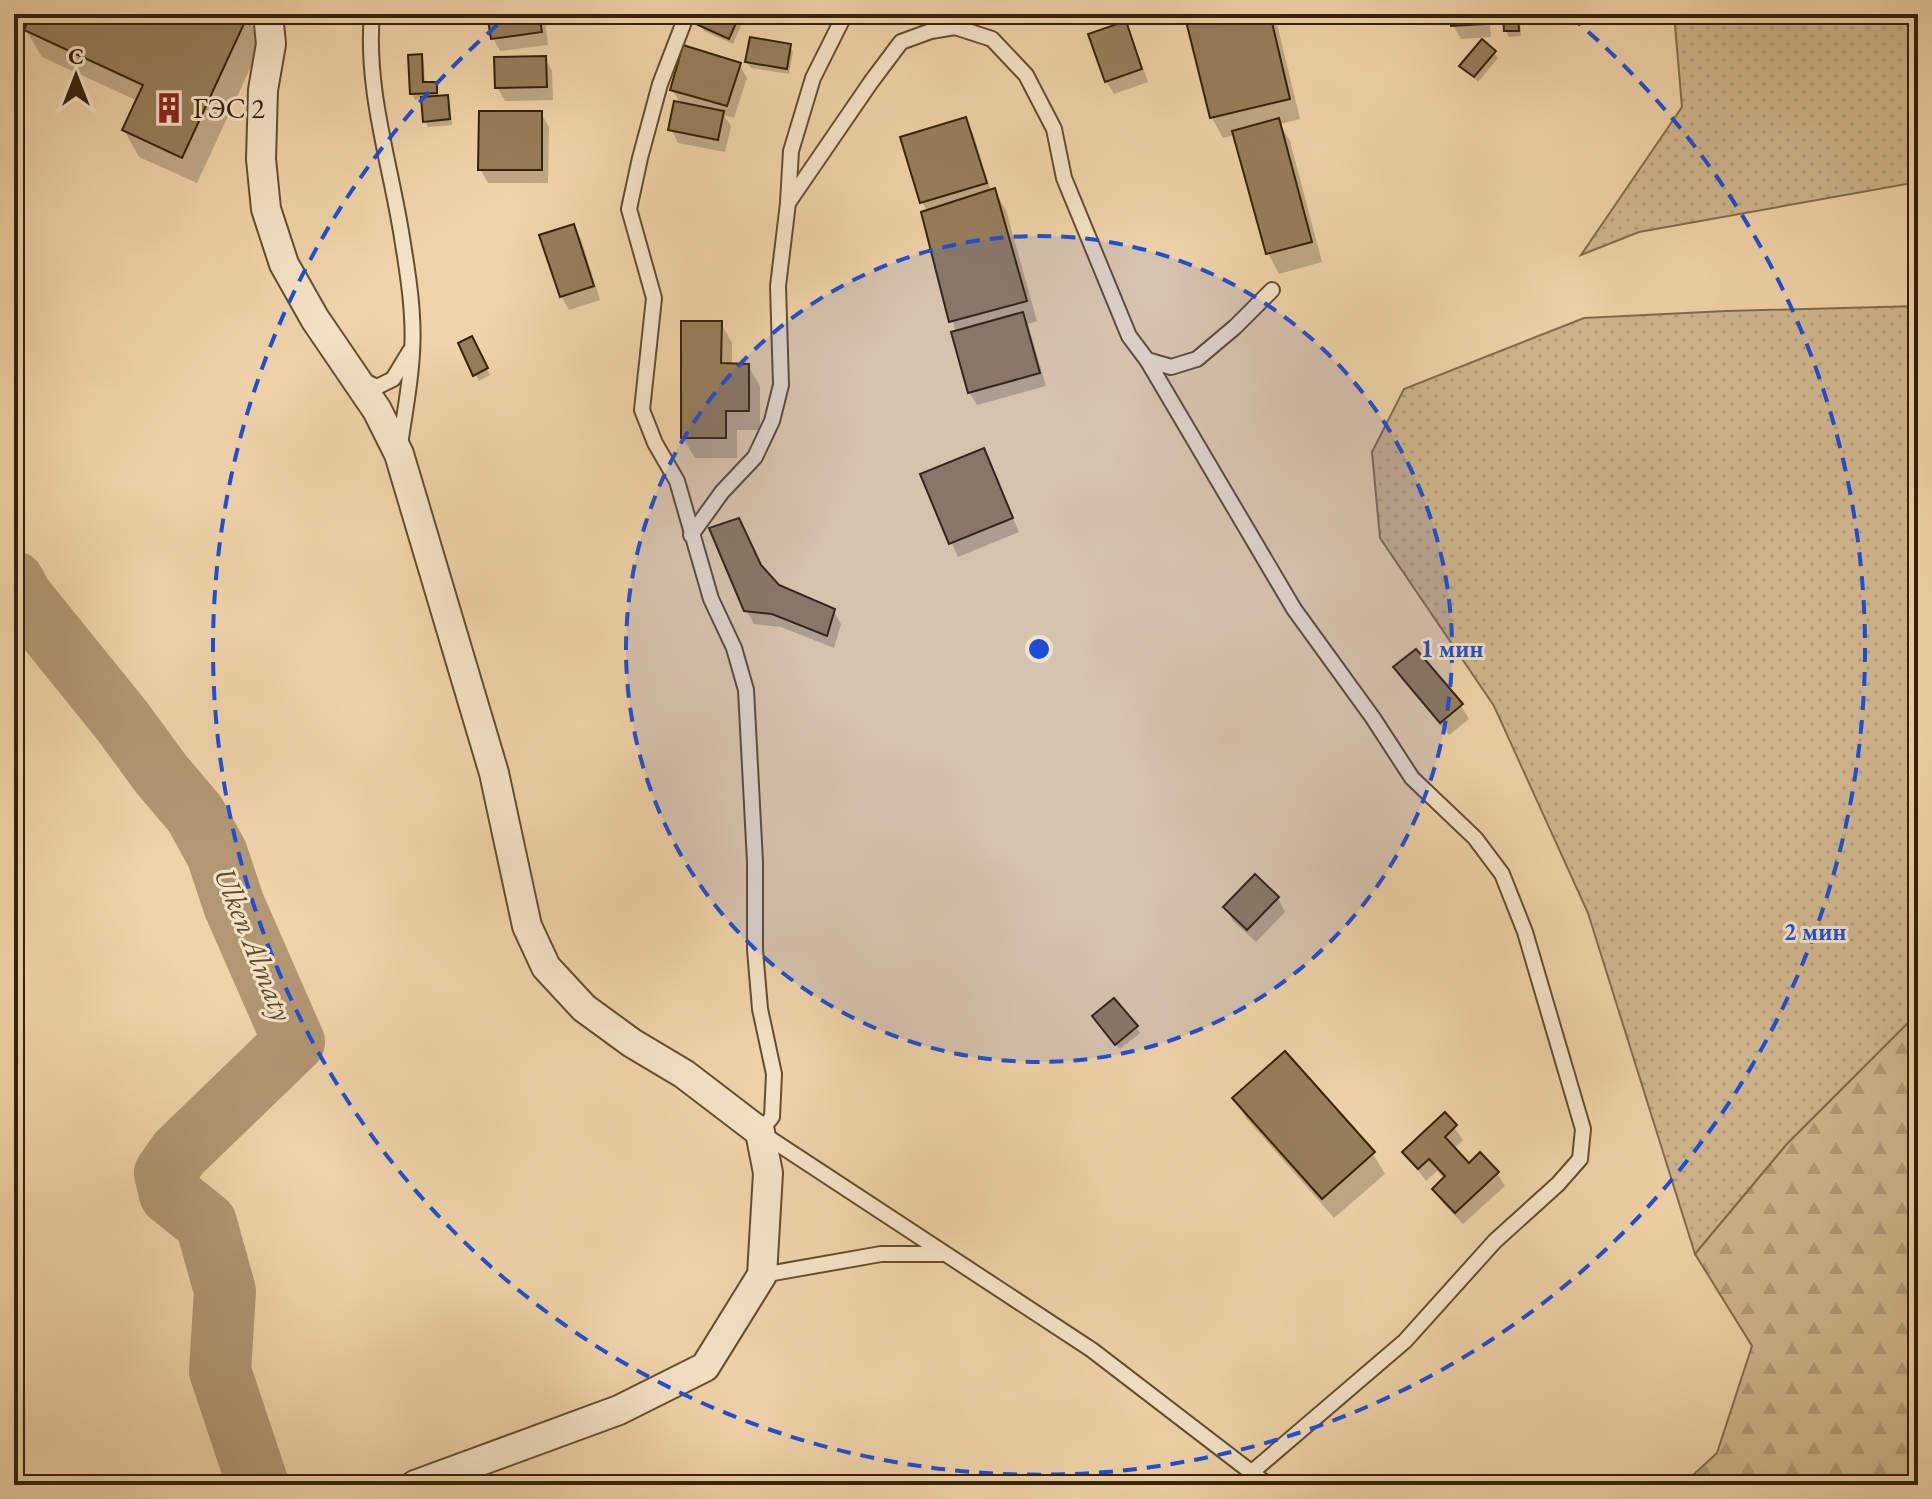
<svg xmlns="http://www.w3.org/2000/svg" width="1932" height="1499" font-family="'EB Garamond',serif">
<defs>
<pattern id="grass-dots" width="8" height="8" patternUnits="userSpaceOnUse" patternTransform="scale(2)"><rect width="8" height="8" fill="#d0b68d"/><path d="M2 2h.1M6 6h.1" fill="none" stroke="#b39c78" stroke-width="1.8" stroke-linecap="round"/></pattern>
<pattern id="forest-firs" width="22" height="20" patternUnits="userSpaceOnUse" patternTransform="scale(2)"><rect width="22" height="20" fill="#d0b68d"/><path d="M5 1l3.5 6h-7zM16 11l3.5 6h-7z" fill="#b39c78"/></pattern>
</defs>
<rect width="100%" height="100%" fill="#f0d4a9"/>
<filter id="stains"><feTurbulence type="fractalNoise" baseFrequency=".0025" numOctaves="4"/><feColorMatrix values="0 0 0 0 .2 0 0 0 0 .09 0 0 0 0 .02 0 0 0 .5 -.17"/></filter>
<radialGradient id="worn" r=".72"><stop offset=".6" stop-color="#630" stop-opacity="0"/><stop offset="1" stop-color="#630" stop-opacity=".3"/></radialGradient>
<g fill="url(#grass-dots)" stroke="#836c4a" stroke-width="2">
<path d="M1668 14H1918V182L1639 232 1581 255 1682 107 1675 25Z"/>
<path d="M1918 306V1013L1787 1144 1695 1254 1588 913 1494 706 1380 538 1372 452 1404 389 1584 318 1726 311Z"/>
</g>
<path fill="url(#forest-firs)" stroke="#836c4a" stroke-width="2" d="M1918 1013V1485H1682L1717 1453 1752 1346 1695 1254 1787 1144Z"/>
<g fill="#0003">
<path d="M34 14H241L247 17 262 43 197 183 139 157 124 130 138 101 42 57 26 30Z"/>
<path d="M489 14H544L548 45 500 51 493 38Z"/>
<path d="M705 14H741L744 19 733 44 704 31 701 25Z"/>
<path d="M1021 14H1044L1036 25Z"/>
<path d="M1225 14H1271L1277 24 1300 119 1280 124 1290 141 1322 262 1279 274 1268 253 1235 135 1223 138 1212 118Z"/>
<path d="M1452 14H1489L1491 37 1461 39 1453 25Z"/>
<path d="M1505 14H1520L1521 36 1509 37 1506 31Z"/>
<path d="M1125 24 1132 37 1148 82 1114 94 1106 81Z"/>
<path d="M789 46 793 52 789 74 751 68 747 62Z"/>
<path d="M1494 52 1498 58 1478 82 1462 66Z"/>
<path d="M421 56 424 62 425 84H435L439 98 447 97 450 103 452 125 428 127 425 121 423 99 415 100 412 94Z"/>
<path d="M545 58 552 71 553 100 505 101 497 87Z"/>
<path d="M739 64 747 78 734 118 724 115 731 126 725 152 678 143 671 129 681 104 672 89Z"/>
<path d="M541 113 549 127 548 183H488L480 169Z"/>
<path d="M965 120 973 133 991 191 994 190 1006 210 1037 321 1028 324 1046 386 977 405 969 392 928 212 922 202Z"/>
<path d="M573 226 581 239 600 300 569 310 561 296Z"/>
<path d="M721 323 732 343V365L748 366 760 386V430H737V458H695L683 438Z"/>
<path d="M471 338 490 375 479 381 460 344Z"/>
<path d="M990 464 1019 532 958 557 922 476Z"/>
<path d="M762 570 778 586 833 610 841 624 834 648 781 627 754 624 746 610Z"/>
<path d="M1395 668 1461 706 1469 719 1449 735 1403 681Z"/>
<path d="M1255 877 1278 898 1285 912 1256 942 1233 921 1226 908Z"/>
<path d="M1098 1023 1136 1027 1140 1033 1120 1049Z"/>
<path d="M1234 1098 1373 1154 1385 1174 1334 1218 1246 1118Z"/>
<path d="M1445 1115 1463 1140 1453 1149 1469 1166 1497 1173 1505 1186 1463 1224 1442 1202 1434 1189 1445 1179 1437 1171 1426 1181 1405 1153Z"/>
</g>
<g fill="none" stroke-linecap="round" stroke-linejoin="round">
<path stroke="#b19772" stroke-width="62" d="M14 582 22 597 123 722 161 774 195 814 217 854 234 905 294 1042 179 1153 165 1173 170 1194 206 1223 225 1291 220 1371 258 1485"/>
</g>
<g fill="#977e5b" stroke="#362106" stroke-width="2">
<path d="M31 14H246L248 15 182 158 122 130 143 85 24 30Z"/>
<path d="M487 14H539L542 32 491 39Z"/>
<path d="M703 14H740L729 39 698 25Z"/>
<path d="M1217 14H1270L1290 99 1210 118 1186 21Z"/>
<path d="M1450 14H1484V24L1451 26Z"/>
<path d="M1503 14H1518L1519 31H1504Z"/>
<path d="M1126 21 1142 69 1105 82 1088 34Z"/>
<path d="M750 37 791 44 787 69 745 62Z"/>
<path d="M1482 39 1496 51 1474 77 1459 66Z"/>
<path d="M683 45 741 63 727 106 670 90Z"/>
<path d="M422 54 423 82H437V93L410 94 408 55Z"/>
<path d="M546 56 547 87 495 88 494 57Z"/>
<path d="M448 95 450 119 423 122 421 97Z"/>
<path d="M674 101 724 111 718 140 668 130Z"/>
<path d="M479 111H542V170H478Z"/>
<path d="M966 117 987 183 920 203 900 137Z"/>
<path d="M1279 118 1312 242 1266 254 1232 131Z"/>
<path d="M995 188 1027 301 949 322 921 212Z"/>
<path d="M574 224 594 286 560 297 539 235Z"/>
<path d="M1023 312 1040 373 968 393 951 332Z"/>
<path d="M681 321H722L721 363 749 364V411H726V438H681Z"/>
<path d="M472 336 488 368 473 376 458 343Z"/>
<path d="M984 448 1013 518 949 544 920 474Z"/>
<path d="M739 518 761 565 779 585 835 609 827 636 772 614 744 611 709 528Z"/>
<path d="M1416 649 1463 704 1440 723 1393 667Z"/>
<path d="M1255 874 1279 897 1247 930 1223 907Z"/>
<path d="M1114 998 1138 1026 1115 1045 1092 1016Z"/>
<path d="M1285 1051 1375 1152 1322 1199 1232 1098Z"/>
<path d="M1445 1112 1457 1125 1445 1137 1469 1163 1480 1152 1499 1172 1455 1213 1432 1189 1445 1176 1429 1159 1418 1169 1402 1152Z"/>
</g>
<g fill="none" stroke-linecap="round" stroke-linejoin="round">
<defs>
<g id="service">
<path d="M372 14C365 92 392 168 403 244 407 268 411 293 412 317 415 359 406 404 400 445"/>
<path d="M687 14 660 84 640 158 629 209 654 298 642 410 655 443 677 481 711 599 734 648 746 690 755 862V950L760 1009 774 1074 772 1117 760 1132 1092 1350 1268 1485"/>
<path d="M788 202 791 151 813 78 845 14"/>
<path d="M1147 360 1294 609 1373 718 1412 778 1475 838 1502 874 1525 932 1583 1129 1580 1159 1558 1184 1495 1241 1405 1341 1252 1472"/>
<path d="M362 380 377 387 393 379 410 351"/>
<path d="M691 535 722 492 755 457 772 421 781 385 778 286 788 203 871 82 901 42 931 31 955 27 992 39 1026 75 1054 129 1064 178 1129 336 1147 360 1171 367 1197 359 1235 327 1272 290"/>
<path d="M762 1275 881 1254H942"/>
</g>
<path id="minor" d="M268 14 271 44 263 90 261 159 266 209 284 264 315 319 377 410 399 454 494 773 527 926 546 967 584 1008 632 1043 684 1074 760 1132 768 1173 762 1275 705 1367 619 1410 415 1485"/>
</defs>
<use href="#service" stroke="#644e2f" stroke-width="18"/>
<use href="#minor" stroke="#644e2f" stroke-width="32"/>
<use href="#service" stroke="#f5e3c7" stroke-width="14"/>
<use href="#minor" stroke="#f5e3c7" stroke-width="28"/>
</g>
<circle cx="1039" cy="649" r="413" fill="#1d4ed8" fill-opacity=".12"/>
<g fill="none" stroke="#1d4ed8" stroke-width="4" stroke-dasharray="14 10">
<circle cx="1039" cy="649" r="413"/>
<path d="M1570 16A826 826 0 1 1 508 16"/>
</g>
<defs>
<symbol id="building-bare" viewBox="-9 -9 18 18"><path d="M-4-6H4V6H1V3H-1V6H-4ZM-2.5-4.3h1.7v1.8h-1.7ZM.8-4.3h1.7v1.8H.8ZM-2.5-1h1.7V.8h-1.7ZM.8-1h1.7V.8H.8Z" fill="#8f2418" stroke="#f5e3c7" stroke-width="2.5" paint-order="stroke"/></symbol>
</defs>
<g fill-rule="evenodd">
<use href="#building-bare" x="147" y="86" width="44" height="44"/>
</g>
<g text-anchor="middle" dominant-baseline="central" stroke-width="6" stroke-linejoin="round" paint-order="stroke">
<g font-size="28" fill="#362106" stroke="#f5e3c7" text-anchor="start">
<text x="193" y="108">ГЭС 2</text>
</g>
<g font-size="30" font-style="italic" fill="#614a2c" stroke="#f5e3c7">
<text transform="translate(254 944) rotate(68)">Ulken Almaty</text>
</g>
</g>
<circle cx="1039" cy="649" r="12" fill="#1d4ed8" stroke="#f5e3c7" stroke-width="4"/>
<g font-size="24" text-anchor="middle" font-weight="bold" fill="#1d4ed8" stroke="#f5e3c7" stroke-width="6" stroke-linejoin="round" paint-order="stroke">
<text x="1452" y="657">1 мин</text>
<text x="1815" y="940">2 мин</text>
</g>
<rect width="1932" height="1499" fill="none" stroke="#f0d4a9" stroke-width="48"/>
<rect x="16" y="16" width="1900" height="1467" fill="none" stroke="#362106" stroke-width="4"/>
<rect x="24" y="24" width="1884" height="1451" fill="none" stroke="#362106" stroke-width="2"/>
<g transform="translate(76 76)" stroke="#f5e3c7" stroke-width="6" paint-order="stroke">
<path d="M0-6L14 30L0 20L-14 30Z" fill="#362106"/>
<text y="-12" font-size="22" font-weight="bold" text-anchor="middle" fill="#362106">С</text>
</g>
<rect width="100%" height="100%" filter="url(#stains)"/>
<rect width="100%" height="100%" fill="url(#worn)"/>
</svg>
